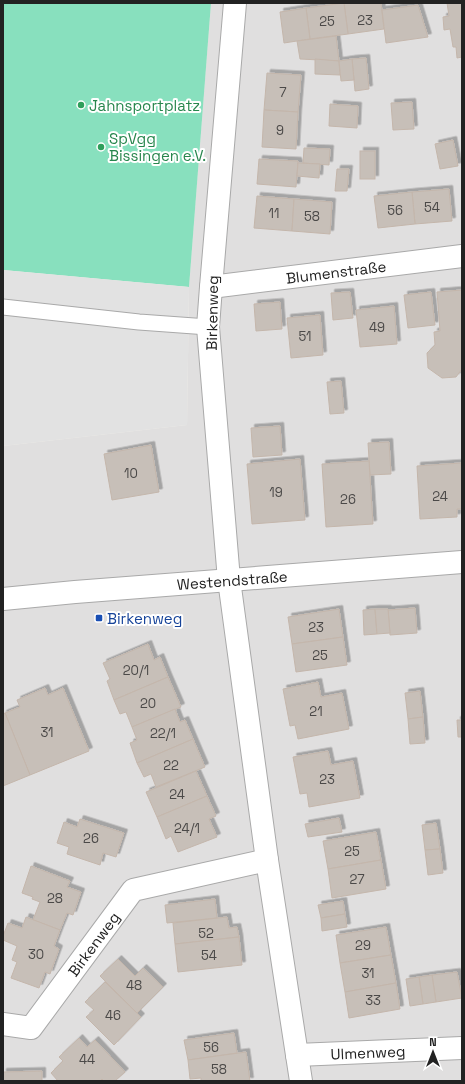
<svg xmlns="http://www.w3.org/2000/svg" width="465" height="1084" font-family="'Space Grotesk',sans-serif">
<defs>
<filter id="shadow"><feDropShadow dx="3.5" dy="-3.5" stdDeviation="0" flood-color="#0004"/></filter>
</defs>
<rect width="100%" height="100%" fill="#f2efe9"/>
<path fill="#e0dfdf" d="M211 3H462V1081H3V446L187 425 189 287Z"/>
<path fill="#88e0be" d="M3 3H211L189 287 3 270Z"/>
<path fill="#e2e2e2" d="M3 270 189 287 187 425 3 446Z"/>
<g fill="#c7bfb8" stroke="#c4b6ab" filter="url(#shadow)">
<path d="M344 3H381L384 29 348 34Z"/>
<path d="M344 3 348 34 310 39 306 8Z"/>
<path d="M447 3H462V57L457 58 456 47H453L450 29 444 30 443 17 449 16Z"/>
<path d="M418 5 428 37 386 43 382 10Z"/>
<path d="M306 8 310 39 284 43 280 12Z"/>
<path d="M336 36 339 61 300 59 297 41Z"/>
<path d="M366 58 369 89 355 91 352 59Z"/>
<path d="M315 59 339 61 340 75 315 74Z"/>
<path d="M352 59 354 80 341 81 339 61Z"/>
<path d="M267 73 301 75 298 112 264 110Z"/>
<path d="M412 102 414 129 393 130 391 103Z"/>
<path d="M330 104 358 106 357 128 329 126Z"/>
<path d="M264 110 298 112 296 149 262 147Z"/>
<path d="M453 140 458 166 440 169 435 144Z"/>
<path d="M304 148 330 149 329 165 303 163Z"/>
<rect x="360" y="151" width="15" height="28"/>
<path d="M259 159 298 161 296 187 257 184Z"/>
<path d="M298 163 320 164 319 178 297 176Z"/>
<path d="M337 169H349L347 191H335Z"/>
<path d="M449 189 452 221 415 224 412 192Z"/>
<path d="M412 192 415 224 378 228 374 196Z"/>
<path d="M257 196 294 199 292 231 254 228Z"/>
<path d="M294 199 332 202 330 234 292 231Z"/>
<path d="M462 290V369L456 377 442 378 428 368 427 353 435 345 434 332 440 331 437 292Z"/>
<path d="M350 292 353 318 333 320 331 293Z"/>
<path d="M431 292 435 325 408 328 404 295Z"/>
<path d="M280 302 282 329 256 331 254 304Z"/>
<path d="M394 306 397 344 360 347 356 310Z"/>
<path d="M320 315 323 355 291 358 287 318Z"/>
<path d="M341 381 344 413 330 414 327 382Z"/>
<path d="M280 426 282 455 253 457 251 428Z"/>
<path d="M389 442 391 474 370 475 368 443Z"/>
<path d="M151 445 159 492 112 500 104 454Z"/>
<path d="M300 459 305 520 252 524 247 464Z"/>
<path d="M369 461 373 524 326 527 322 464Z"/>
<path d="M461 463 462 509H457V517L420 519 417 466Z"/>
<path d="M415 608 417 633 390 635 388 610Z"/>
<path d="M339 609 343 637 292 644 288 617Z"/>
<path d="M375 609 377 634 364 635 363 610Z"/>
<path d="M375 609H388L390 633 377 634Z"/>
<path d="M343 637 347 665 296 672 292 644Z"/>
<path d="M148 644 154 660 160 657 168 677 114 700 107 681 110 679 103 663Z"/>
<path d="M168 677 181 707 132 727 126 712 120 714 114 700Z"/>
<path d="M318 682 321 697 342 693 349 729 298 739 295 725 290 726 283 689Z"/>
<path d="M45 688 48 695 63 688 89 751 30 775 5 713 20 707 17 700Z"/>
<path d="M420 691 423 717 408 719 405 693Z"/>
<path d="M175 709 180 722 185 720 193 739 137 763 130 743 137 740 132 727Z"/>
<path d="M5 713 30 775 3 786V714Z"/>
<path d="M423 717 425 743 410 744 408 719Z"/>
<path d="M457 720H462V737H458Z"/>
<path d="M193 739 205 767 156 787 151 774 144 777 137 763Z"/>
<path d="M328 751 331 765 353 761 360 798 309 807 307 793 300 794 293 757Z"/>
<path d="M196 771 207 796 157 817 146 792Z"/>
<path d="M207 796 216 816 209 819 217 837 178 852 171 836 166 839 157 817Z"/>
<path d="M339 818 342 832 308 837 305 824Z"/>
<path d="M80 819 124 833 116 857 103 853 100 865 67 854 69 847 57 843 64 822 77 827Z"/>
<path d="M436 823 440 849 425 850 422 825Z"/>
<path d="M376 832 381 860 328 869 323 841Z"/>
<path d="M440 849 443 873 428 875 425 850Z"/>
<path d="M381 860 386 889 332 898 328 869Z"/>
<path d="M31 866 70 881 67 887 81 892 73 915 67 913 60 930 33 920 40 902 32 899 33 897 22 893Z"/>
<path d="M215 899 217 918 167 923 165 905Z"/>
<path d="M343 901 345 914 321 918 318 905Z"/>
<path d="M345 914 347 927 322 931 321 918Z"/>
<path d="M26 917 60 930 54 946 59 949 50 974 45 972 39 988 11 978 17 962 12 960 17 946 3 940V936L8 923 22 928Z"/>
<path d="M227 917 229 928 237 927 239 937 175 944 173 923Z"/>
<path d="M386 927 391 955 340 963 336 935Z"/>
<path d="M239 937 242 965 178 972 175 944Z"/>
<path d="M391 955 396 983 345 992 340 963Z"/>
<path d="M118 959 135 976 143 968 163 987 137 1013 100 976Z"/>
<path d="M457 972 462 998 436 1002 432 975Z"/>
<path d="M432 975 436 1002 423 1004 419 977Z"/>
<path d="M419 977 423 1004 410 1006 406 979Z"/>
<path d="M105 982 141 1017 114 1045 86 1017 94 1010 85 1002Z"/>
<path d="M396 983 400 1009 349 1018 345 992Z"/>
<path d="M234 1033 237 1053 188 1060 184 1040Z"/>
<path d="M79 1038 87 1047 95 1040 125 1072 115 1081H104L102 1079 100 1081H58L51 1073 63 1061 59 1057Z"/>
<path d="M246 1052 250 1081H201V1078L190 1079 188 1060Z"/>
<path d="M42 1071V1081H3V1072Z"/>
</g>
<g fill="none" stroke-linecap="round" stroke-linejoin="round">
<defs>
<path id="lane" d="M3 307 139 322 208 327"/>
<g id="street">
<path d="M235 3 211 287 208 327 229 580 267 860 301 1081"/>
<path id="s1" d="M211 287 462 256"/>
<path id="s2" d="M3 599 75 592 462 562"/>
<path id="s3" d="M3 1024 31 1028 133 890 267 860"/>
<path id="s4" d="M297 1055 462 1048"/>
</g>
</defs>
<use href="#lane" stroke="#a9a9a9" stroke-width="17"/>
<use href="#street" stroke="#a9a9a9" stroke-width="24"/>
<use href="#lane" stroke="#fff" stroke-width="15"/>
<use href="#street" stroke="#fff" stroke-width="22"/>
</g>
<g fill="#2e9e5b" stroke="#fff" stroke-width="1.5">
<circle cx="81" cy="105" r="4"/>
<circle cx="101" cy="147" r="4"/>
</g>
<rect fill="#1a4fb4" stroke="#fff" stroke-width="1.5" x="95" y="614" width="8" height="8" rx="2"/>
<g text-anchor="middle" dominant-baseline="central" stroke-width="4" stroke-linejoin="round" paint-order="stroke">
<g font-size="13" fill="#4b4948">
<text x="365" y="20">23</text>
<text x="327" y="21">25</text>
<text x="283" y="92">7</text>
<text x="280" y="130">9</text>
<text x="432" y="207">54</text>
<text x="395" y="210">56</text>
<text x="274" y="213">11</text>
<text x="312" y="216">58</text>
<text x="377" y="327">49</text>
<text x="305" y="336">51</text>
<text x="131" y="473">10</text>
<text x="276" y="492">19</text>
<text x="440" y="496">24</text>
<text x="348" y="499">26</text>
<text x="316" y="627">23</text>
<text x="320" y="655">25</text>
<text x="136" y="670">20/1</text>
<text x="148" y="703">20</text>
<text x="316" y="711">21</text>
<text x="47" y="732">31</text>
<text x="163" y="733">22/1</text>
<text x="171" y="765">22</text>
<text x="327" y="779">23</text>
<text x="177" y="794">24</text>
<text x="187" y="828">24/1</text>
<text x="91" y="838">26</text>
<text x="352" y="851">25</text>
<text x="357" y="879">27</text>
<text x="55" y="898">28</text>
<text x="206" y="933">52</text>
<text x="363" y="945">29</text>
<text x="36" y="954">30</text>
<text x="209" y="955">54</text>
<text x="368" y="973">31</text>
<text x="134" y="985">48</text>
<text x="373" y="1000">33</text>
<text x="113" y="1015">46</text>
<text x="211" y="1047">56</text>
<text x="87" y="1059">44</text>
<text x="219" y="1069">58</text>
</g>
<g font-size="15" fill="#27864d" stroke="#fff" text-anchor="start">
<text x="89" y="105">Jahnsportplatz</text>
<text x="109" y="138">SpVgg<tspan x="109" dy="17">Bissingen e.V.</tspan></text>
</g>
<g font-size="15" fill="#222" stroke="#fff">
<text stroke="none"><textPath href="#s1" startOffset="126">Blumenstraße</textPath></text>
<text transform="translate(212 313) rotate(-89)">Birkenweg</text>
<text stroke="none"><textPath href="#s2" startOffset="230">Westendstraße</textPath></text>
<text stroke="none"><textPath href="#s3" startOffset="133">Birkenweg</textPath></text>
<text stroke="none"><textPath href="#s4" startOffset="71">Ulmenweg</textPath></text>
</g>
<g font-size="15" fill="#164399" stroke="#fff" text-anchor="start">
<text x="107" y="618">Birkenweg</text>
</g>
</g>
<rect width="465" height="1084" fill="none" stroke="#222222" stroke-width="8"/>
<g transform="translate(433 1052)" stroke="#ffffff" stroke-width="3" paint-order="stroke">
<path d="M0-3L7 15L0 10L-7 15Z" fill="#222222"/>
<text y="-6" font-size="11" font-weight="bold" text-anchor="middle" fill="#222222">N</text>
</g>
</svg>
